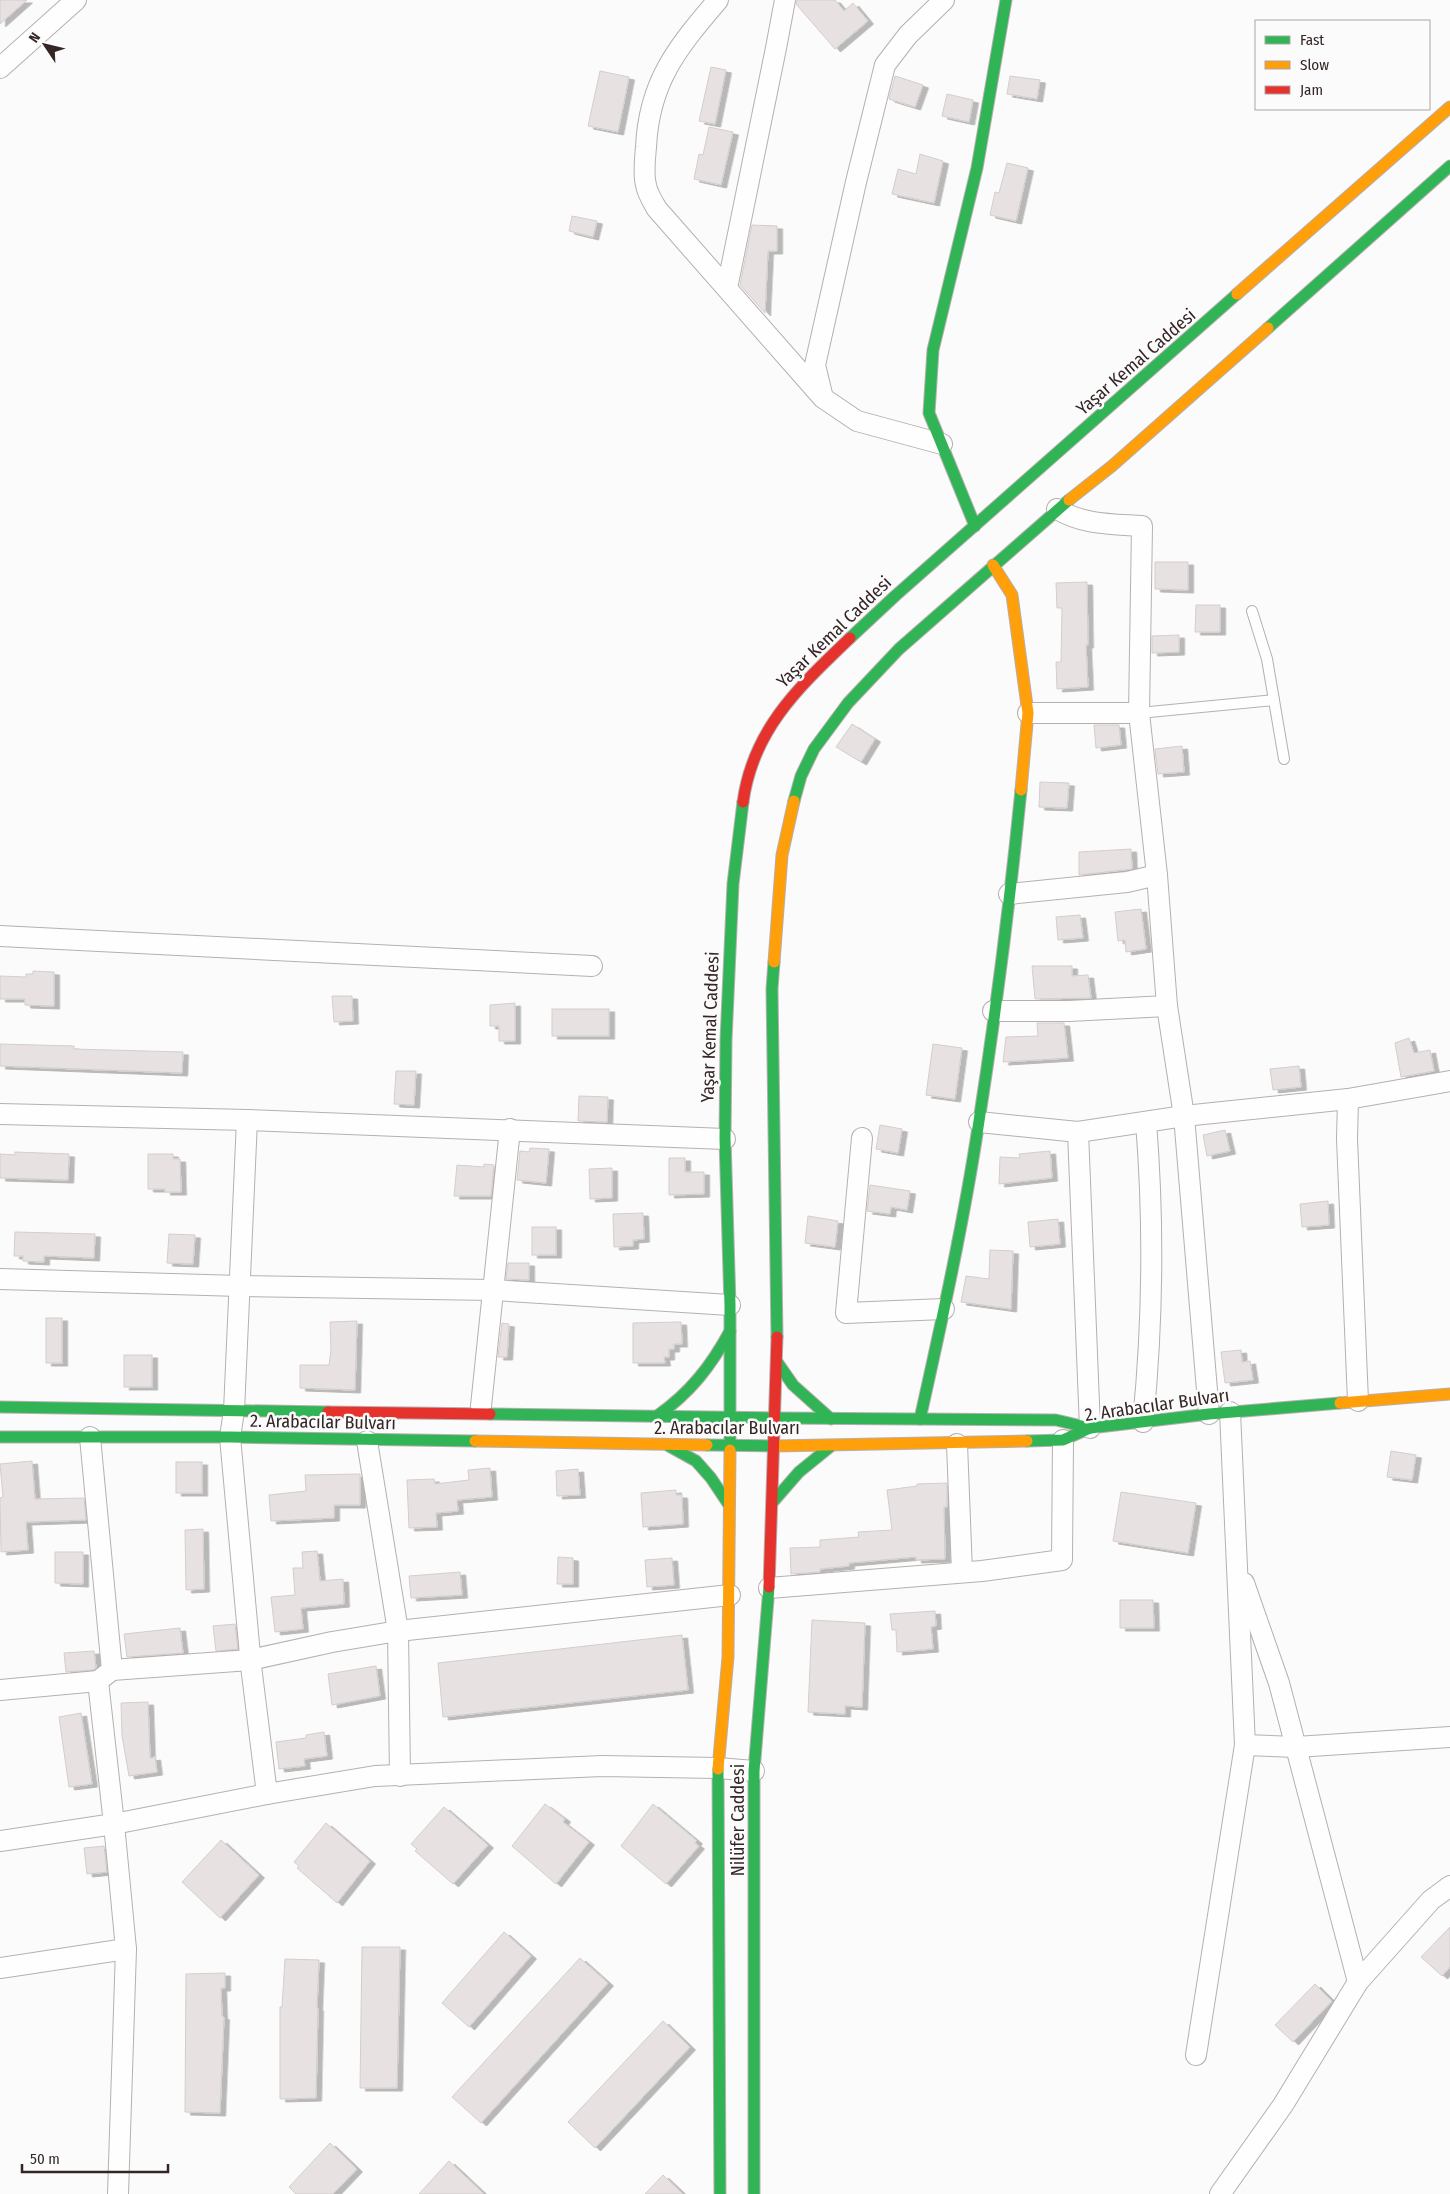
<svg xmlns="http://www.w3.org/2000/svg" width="1450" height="2194" font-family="'Fira Sans Condensed',sans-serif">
<defs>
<filter id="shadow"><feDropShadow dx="5.5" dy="3" stdDeviation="0" flood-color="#0004"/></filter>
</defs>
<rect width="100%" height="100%" fill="#fbfbfb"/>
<g fill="#e7e1e1" stroke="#d4cdcd" filter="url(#shadow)">
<path d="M0 0H27L0 24Z"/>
<path d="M797 0H835L844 11 853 3 868 21 835 49 796 4Z"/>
<path d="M711 67 726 70 715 124 699 121Z"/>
<path d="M600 71 629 77 618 132 588 126Z"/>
<path d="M895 76 923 85 915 107 889 99Z"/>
<path d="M1010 76 1040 80 1037 99 1007 94Z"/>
<path d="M947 94 973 100 969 122 942 116Z"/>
<path d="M709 127 733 132 721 185 694 179 699 154 703 155Z"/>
<path d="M920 154 943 161 934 203 892 194 898 169 916 174Z"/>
<path d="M1007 163 1028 168 1016 221 990 215 995 192 999 193Z"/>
<path d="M572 216 597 221 593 237 569 231Z"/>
<path d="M752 225 777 226V251H768L765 313 740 285Z"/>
<path d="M1155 562H1188V590L1155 589Z"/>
<path d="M1087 582 1088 645H1086L1088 687 1057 689 1056 662H1061L1062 608H1057L1056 583Z"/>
<path d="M1196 605H1220V632H1195Z"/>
<path d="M1179 635V652L1152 653V636Z"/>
<path d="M852 724 875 739 861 762 836 747Z"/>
<path d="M1094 725H1119L1121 745 1096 748Z"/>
<path d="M1182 746 1184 772 1158 774 1155 749Z"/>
<path d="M1040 782 1069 783 1067 808 1039 807Z"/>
<path d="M1131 849 1132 869 1079 875V852Z"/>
<path d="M1141 909 1146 949 1126 952 1125 940 1118 941 1115 912Z"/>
<path d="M1080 915 1083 938 1058 940 1056 917Z"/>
<path d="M1032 966H1072V976L1088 975 1091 998 1035 999Z"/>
<path d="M33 971 54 972V1006L25 1005V999H0V976L26 977V974H33Z"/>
<path d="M332 996H352L353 1021 334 1022Z"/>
<path d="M515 1003V1041H499V1026H490V1005Z"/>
<rect x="552" y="1009" width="57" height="27"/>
<path d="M1037 1023H1064L1068 1058 1003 1062 1006 1037 1038 1036Z"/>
<path d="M1409 1038 1414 1053 1430 1050 1434 1071 1401 1077 1395 1043Z"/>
<path d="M0 1044 74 1046V1049L183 1052 182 1073 0 1066Z"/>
<path d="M933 1044 962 1048 955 1099 926 1095Z"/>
<path d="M1299 1066 1301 1087 1273 1090 1270 1069Z"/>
<path d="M396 1071H416L414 1105 394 1104Z"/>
<path d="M579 1096 608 1097 607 1122 578 1121Z"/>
<path d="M880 1125 902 1129 898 1153 876 1149Z"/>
<path d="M1225 1130 1230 1151 1207 1156 1203 1135Z"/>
<path d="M530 1148 549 1149 546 1183 517 1180 520 1151 529 1152Z"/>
<path d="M1050 1151 1052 1178 999 1184 1000 1157 1020 1158 1019 1154Z"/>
<path d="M15 1152 69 1154 68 1180 0 1178V1154L15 1155Z"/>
<path d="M148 1154H173V1159H180L181 1192H165V1189H148Z"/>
<path d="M669 1158H685V1172H704V1194L669 1195Z"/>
<path d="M484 1164 494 1165 491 1196H454L457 1165 484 1167Z"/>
<path d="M612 1168V1198L590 1199 589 1169Z"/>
<path d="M870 1185 910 1191 907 1210 891 1207 890 1214 867 1211Z"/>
<path d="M1328 1201 1329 1225 1302 1227 1300 1204Z"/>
<path d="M643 1213 644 1239 633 1240V1246L614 1247 613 1214Z"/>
<path d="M808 1216 838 1221 835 1247 805 1243Z"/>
<path d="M1058 1219 1060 1244 1030 1247 1028 1222Z"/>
<rect x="532" y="1227" width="24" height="28"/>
<path d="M15 1232 95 1234 94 1258 44 1256V1262L23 1261V1256H14Z"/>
<path d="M169 1234 195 1235 193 1264 167 1263Z"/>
<path d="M990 1250 1013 1251 1011 1309 961 1302 966 1276 989 1279Z"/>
<path d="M508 1263H529V1280L506 1279Z"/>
<rect x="46" y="1318" width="16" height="45"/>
<path d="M357 1321 355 1390 300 1388V1365H329L331 1350 330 1322Z"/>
<path d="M681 1322 682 1344H674V1349H669V1357H664L665 1363H633V1323Z"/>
<path d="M502 1323 509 1324 507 1357H498Z"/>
<path d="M1241 1350 1242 1362 1250 1361 1253 1380 1225 1383 1221 1352Z"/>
<rect x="124" y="1355" width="28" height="32"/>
<path d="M1391 1451 1416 1455 1412 1480 1387 1477Z"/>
<path d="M32 1461 35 1499 84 1498 86 1520 26 1522 28 1550 1 1552 0 1498 3 1497 0 1464Z"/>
<rect x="176" y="1462" width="26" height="31"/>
<path d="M490 1468 492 1497 457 1500 458 1511 436 1513 437 1527 409 1528 407 1480 434 1479 435 1484 469 1480 468 1470Z"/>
<path d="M578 1469 580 1495 557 1496 556 1471Z"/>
<path d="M360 1474V1505H334V1518L271 1521 269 1495 306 1491 305 1475Z"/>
<path d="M947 1483V1507H944L945 1559 916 1560V1557L849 1563V1566L820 1569V1572L791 1574 790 1548 820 1547V1540L859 1537 858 1532 892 1530 887 1490 917 1486V1484Z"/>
<path d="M676 1490V1495H682L683 1524 643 1527 641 1493Z"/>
<path d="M1121 1492 1196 1503 1188 1553 1113 1541Z"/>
<path d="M203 1529 204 1589 186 1590 185 1530Z"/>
<path d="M317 1551 320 1581 343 1579 344 1604 301 1608 303 1629 275 1632 271 1597 295 1595 293 1568H303L302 1552Z"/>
<path d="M55 1552H83V1584L55 1583Z"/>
<path d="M558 1557 573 1558V1584H557Z"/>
<path d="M672 1558 674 1585 647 1587 645 1560Z"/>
<path d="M460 1572 462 1595 411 1598 409 1576Z"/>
<path d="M1120 1600H1153L1154 1628H1120Z"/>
<path d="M935 1611 936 1626 931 1627 933 1649 897 1652 896 1630H892L890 1614Z"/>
<path d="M812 1620 865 1623 862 1707 845 1706V1714L808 1712Z"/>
<path d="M235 1624 238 1649 216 1651 213 1626Z"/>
<path d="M180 1628 183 1653 127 1657 124 1634Z"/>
<path d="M682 1635 688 1690 443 1717 438 1663Z"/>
<path d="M94 1651 96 1668 93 1670 66 1672 64 1653Z"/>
<path d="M376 1666 380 1696 332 1705 328 1674Z"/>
<path d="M148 1702 150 1758 155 1757 157 1772 129 1776 122 1736 121 1703Z"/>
<path d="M81 1713 92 1784 69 1787 59 1717Z"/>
<path d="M324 1732 327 1756 304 1759 305 1766 279 1769 276 1742 306 1738V1735Z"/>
<path d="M545 1804 565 1819 563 1822 589 1842 556 1884 512 1846Z"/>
<path d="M653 1804 697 1841 695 1843 699 1846 666 1884 621 1846Z"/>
<path d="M444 1807 488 1845 453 1884 415 1851 417 1849 411 1844Z"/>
<path d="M326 1823 370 1861 337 1903 297 1868 299 1866 294 1862Z"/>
<path d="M221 1840 259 1875 220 1918 182 1882Z"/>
<path d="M104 1846 107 1872 87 1874 84 1848Z"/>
<path d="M1450 1927V1967L1442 1976 1421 1957Z"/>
<path d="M504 1932 531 1956 469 2027 442 2003Z"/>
<path d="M362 1947H400L397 2088H360Z"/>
<path d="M580 1958 608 1983 481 2123 452 2097Z"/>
<path d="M285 1959 319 1960 317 2008H318L316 2098 280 2099V2007H282Z"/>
<path d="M225 1973V1988H221L222 2016 224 2017 220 2113 185 2112 186 1974Z"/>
<path d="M1315 1984 1332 2001 1293 2042 1275 2025Z"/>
<path d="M663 2021 690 2047 595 2148 568 2122Z"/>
<path d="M330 2143 357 2169 333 2194H296L289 2187Z"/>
<path d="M449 2161 484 2194H419Z"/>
<path d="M663 2175 683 2194H645Z"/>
</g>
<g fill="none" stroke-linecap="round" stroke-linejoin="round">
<defs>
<g id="lane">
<path d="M1252 611 1267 659 1284 759"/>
<path d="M1139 713 1274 700"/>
</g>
<g id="street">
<path d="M718 0C677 48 649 82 646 147 645 159 643 174 646 185 647 193 653 202 657 209L823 398 857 421 942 444"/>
<path d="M0 68 76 0"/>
<path d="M727 288 776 48 785 0"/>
<path d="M822 394 815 365 856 182 885 65 908 35 944 0"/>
<path d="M1057 509C1083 525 1112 524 1142 526L1139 713 1157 875 1167 1006 1184 1116 1209 1414"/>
<path d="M1028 713H1139"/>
<path d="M1009 894 1127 882 1157 875"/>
<path d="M0 936 592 966"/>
<path d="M993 1011H1069L1167 1006"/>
<path d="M1348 1099 1347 1139 1358 1401"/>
<path d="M0 1114 247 1120 725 1139"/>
<path d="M247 1120 234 1411 230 1437 251 1666 267 1794"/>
<path d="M979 1122 1078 1132 1184 1116 1348 1099 1450 1081"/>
<path d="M1078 1132 1090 1428"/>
<path d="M862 1138 846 1313 944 1309"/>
<path d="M0 1279 240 1286 493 1290 730 1305"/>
<path d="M481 1406 510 1129"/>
<path d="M1143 1422C1153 1321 1154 1222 1146 1122"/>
<path d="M367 1441 398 1631 400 1776"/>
<path d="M957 1444 962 1572"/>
<path d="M1244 1583 1279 1683 1358 1982"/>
<path d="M769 1588 982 1571 1062 1560 1063 1440"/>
<path d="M112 1670 250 1660 332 1642 398 1631 730 1595"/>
<path d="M0 1690 98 1681"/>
<path d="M1245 1745 1296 1747 1450 1737"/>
<path d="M0 1841 114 1824 98 1681 112 1670 90 1437"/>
<path d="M0 1968 126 1949"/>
<path d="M1196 2055 1245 1745 1230 1412"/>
<path d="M118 2194 126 1949 114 1824 267 1794 375 1776 602 1766 718 1768 754 1771"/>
<path d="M1220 2194 1283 2105 1358 1982 1431 1900 1450 1886"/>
</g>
<g id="fast">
<path d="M1268 328 1450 166"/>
<path d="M975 526 929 413 933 350 977 168 1006 0"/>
<path d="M850 638 895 596 1237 294"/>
<path d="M794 801 801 776 814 749 848 703 899 649 1069 500"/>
<path d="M774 962 772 989 777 1337"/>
<path d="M777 1362 793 1385 831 1419"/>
<path d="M0 1407 328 1412"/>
<path d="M490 1414 776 1418"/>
<path d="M657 1416C690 1393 711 1366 730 1331"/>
<path d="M776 1418 1056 1420 1090 1428"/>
<path d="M920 1419C942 1320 964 1221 979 1121 996 1012 1010 901 1021 790"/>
<path d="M0 1437H230L475 1441"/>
<path d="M1027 1441 1063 1440 1090 1428 1209 1414 1340 1403"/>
<path d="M707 1445 774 1446"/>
<path d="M669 1446 696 1461 711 1478 729 1505"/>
<path d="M730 1450V1305L725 1139 726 1040 733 884 743 802"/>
<path d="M772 1503 799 1472 831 1446"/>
<path d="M718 1769 720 2194"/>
<path d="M754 2194V1771L769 1587"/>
</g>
<g id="slow">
<path d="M1237 294 1450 107"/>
<path d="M1069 500 1112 466 1268 328"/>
<path d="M993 565 1012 595 1028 713 1021 790"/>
<path d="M774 962 782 855 794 801"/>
<path d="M1340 1403 1450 1394"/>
<path d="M475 1441 707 1445"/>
<path d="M774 1446 1027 1441"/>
<path d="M718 1769 728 1657 730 1450"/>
</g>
<g id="jam">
<path d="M743 802C753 729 799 687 850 638"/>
<path d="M328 1412 490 1414"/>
<path d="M769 1587 777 1337"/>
</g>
</defs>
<use href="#lane" stroke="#b7afb0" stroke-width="12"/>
<use href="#street" stroke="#b7afb0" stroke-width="22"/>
<use href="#fast" stroke="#b7afb0" stroke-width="13"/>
<use href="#slow" stroke="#b7afb0" stroke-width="13"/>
<use href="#jam" stroke="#b7afb0" stroke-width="13"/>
<use href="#lane" stroke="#fefefe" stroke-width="10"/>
<use href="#street" stroke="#fefefe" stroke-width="20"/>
<use href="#fast" stroke="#30b455" stroke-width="11"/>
<use href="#slow" stroke="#ff9f0a" stroke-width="11"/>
<use href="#jam" stroke="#e5322d" stroke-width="11"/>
</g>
<g text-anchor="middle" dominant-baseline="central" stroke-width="5" stroke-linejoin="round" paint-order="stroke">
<g font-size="18" fill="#352525" stroke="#fbfbfb">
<text transform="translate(1136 362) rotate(-41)">Yaşar Kemal Caddesi</text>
<text transform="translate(834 632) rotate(-44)">Yaşar Kemal Caddesi</text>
<text transform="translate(710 1027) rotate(-88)">Yaşar Kemal Caddesi</text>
<text transform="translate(1157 1405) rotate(-8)">2. Arabacılar Bulvarı</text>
<text transform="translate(323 1422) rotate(1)">2. Arabacılar Bulvarı</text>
<text x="727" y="1428">2. Arabacılar Bulvarı</text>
<text transform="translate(738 1820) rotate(-90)">Nilüfer Caddesi</text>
</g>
</g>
<rect x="1255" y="20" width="175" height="90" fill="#fbfbfb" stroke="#aca5a5"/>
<rect x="1265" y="36" width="25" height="8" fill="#30b455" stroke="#aca5a5"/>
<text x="1300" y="45" font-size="15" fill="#352525">Fast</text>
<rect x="1265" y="61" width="25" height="8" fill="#ff9f0a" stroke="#aca5a5"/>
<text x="1300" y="70" font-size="15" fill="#352525">Slow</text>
<rect x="1265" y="86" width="25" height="8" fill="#e5322d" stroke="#aca5a5"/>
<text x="1300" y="95" font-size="15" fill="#352525">Jam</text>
<g transform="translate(45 45) rotate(305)" stroke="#fbfbfb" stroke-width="4" paint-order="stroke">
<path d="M0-4L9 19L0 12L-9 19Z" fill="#352525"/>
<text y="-8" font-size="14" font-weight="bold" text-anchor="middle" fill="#352525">N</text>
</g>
<path d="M22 2164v8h146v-8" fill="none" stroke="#352525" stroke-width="2.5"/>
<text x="30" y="2164" font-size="15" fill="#352525" stroke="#fbfbfb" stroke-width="4" paint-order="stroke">50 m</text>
</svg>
